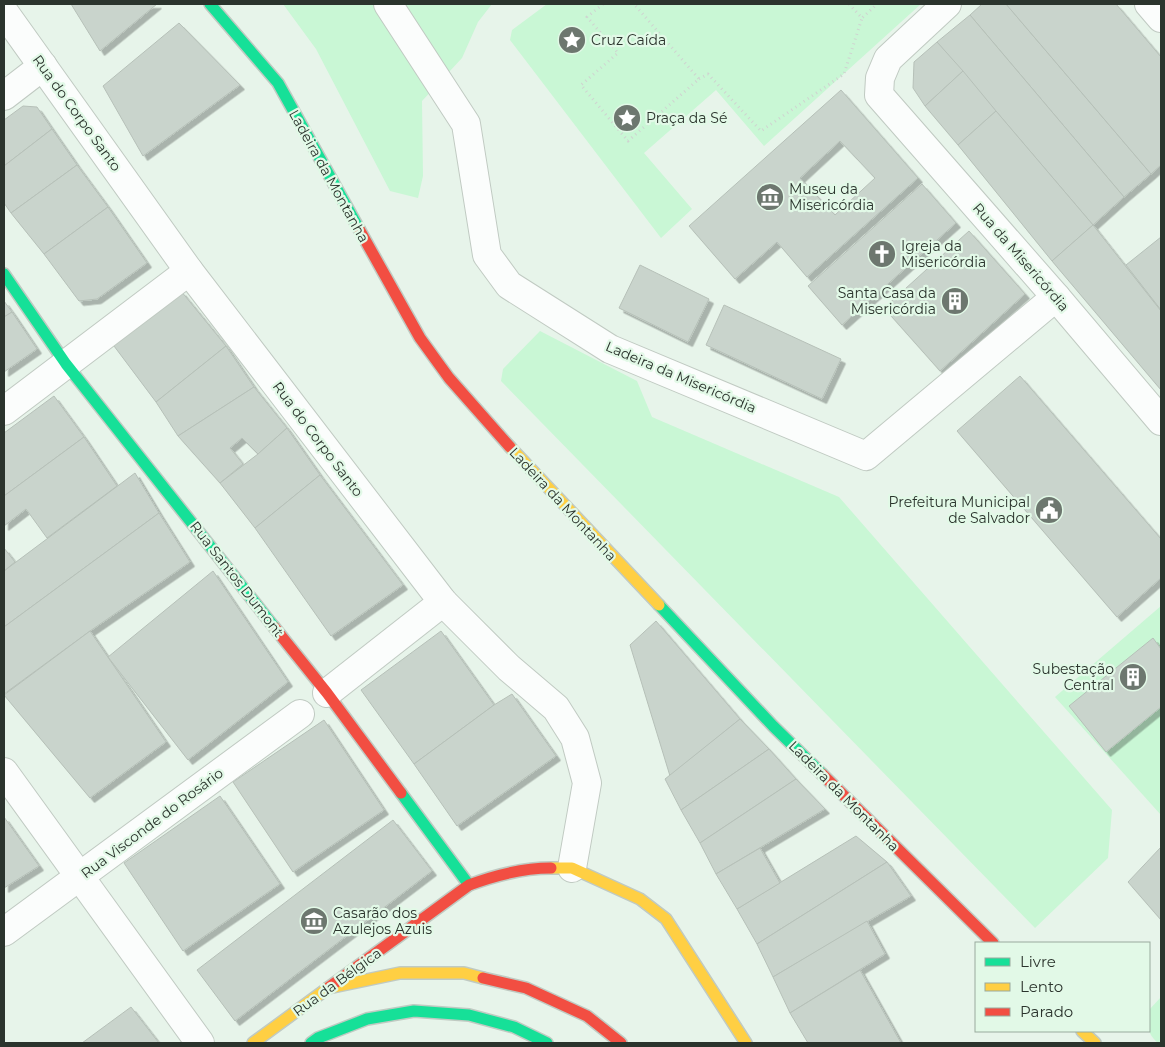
<svg xmlns="http://www.w3.org/2000/svg" width="1165" height="1047" font-family="Montserrat,sans-serif">
<defs>
<filter id="shadow"><feDropShadow dx="4.5" dy="4.5" stdDeviation="0" flood-color="#0004"/></filter>
</defs>
<rect width="100%" height="100%" fill="#e7f4ea"/>
<g fill="#c9f7d5">
<path d="M283 4H492L478 22 462 58 422 101 423 176 418 198 390 191 316 49Z"/>
<path d="M547 4H921L764 146 716 90 644 153 692 209 661 238 510 40 512 30Z"/>
<path d="M540 331 637 381 652 417 839 497 1112 810 1108 858 1035 928 501 381 503 369Z"/>
<path d="M1161 606V815L1055 697Z"/>
<path d="M1161 997V1043H1158C1145 1031 1149 1027 1149 1010Z"/>
</g>
<g fill="#c9d4cc" stroke="#b6c0b8" fill-rule="evenodd" filter="url(#shadow)">
<path d="M71 4H157L100 51Z"/>
<path d="M982 4H1006L1151 174 1124 197 970 15Z"/>
<path d="M1006 4H1116L1161 57V165L1151 174Z"/>
<path d="M970 15 1124 197 1093 225 937 42Z"/>
<path d="M179 23 240 85 143 156 103 86Z"/>
<path d="M937 42 963 71 925 106 913 88 914 62Z"/>
<path d="M963 71 996 111 958 145 925 106Z"/>
<path d="M841 90 918 178 807 277 777 242 735 279 689 226ZM840 141 875 178 835 215 800 178Z"/>
<path d="M23 106 37 107 52 129 4 166V120Z"/>
<path d="M996 111 1093 225 1052 261 958 145Z"/>
<path d="M52 129 77 165 11 213 4 203V166Z"/>
<path d="M77 165 108 207 44 254 11 213Z"/>
<path d="M922 184 956 223 842 325 808 286Z"/>
<path d="M108 207 147 263 97 299 79 301 44 254Z"/>
<path d="M1093 225 1161 311V390L1052 261Z"/>
<path d="M969 231 1025 294 940 371 884 308Z"/>
<path d="M1161 237V310L1126 265Z"/>
<path d="M640 265 709 299 688 342 619 308Z"/>
<path d="M181 291 226 346 156 402 111 342Z"/>
<path d="M4 301 12 312 4 317Z"/>
<path d="M724 305 841 359 822 399 706 345Z"/>
<path d="M12 312 37 349 4 372V317Z"/>
<path d="M226 346 254 387 178 436 156 402Z"/>
<path d="M1020 376 1161 539V578L1117 617 957 431Z"/>
<path d="M254 387 287 428 258 454 242 438 230 448 243 464 220 483 178 436Z"/>
<path d="M54 396 84 437 4 496V433Z"/>
<path d="M287 428 320 475 255 528 220 483 258 454Z"/>
<path d="M84 437 117 486 47 538 26 509 4 526V496Z"/>
<path d="M135 473 159 513 4 627V571Z"/>
<path d="M320 475 403 585 331 636 255 528Z"/>
<path d="M159 513 190 562 90 631 4 694V627Z"/>
<path d="M4 548 15 562 4 571Z"/>
<path d="M213 571 288 682 188 760 108 657Z"/>
<path d="M656 621 740 719 670 776 630 645Z"/>
<path d="M90 631 166 742 90 798 4 695Z"/>
<path d="M441 631 494 705 414 764 361 690Z"/>
<path d="M1153 638 1161 649V707L1106 752 1069 706Z"/>
<path d="M512 694 556 756 457 826 414 764 494 705Z"/>
<path d="M740 719 769 749 681 810 665 779Z"/>
<path d="M324 720 384 810 293 872 233 782Z"/>
<path d="M769 749 796 779 700 843 681 810Z"/>
<path d="M796 779 825 809 716 874 700 843Z"/>
<path d="M220 796 280 884 183 951 124 863Z"/>
<path d="M4 817 39 866 4 888Z"/>
<path d="M393 820 432 871 235 1021 197 970Z"/>
<path d="M856 836 887 862 757 944 737 909Z"/>
<path d="M1161 847V920L1128 882Z"/>
<path d="M760 848 780 883 737 909 716 874Z"/>
<path d="M887 862 911 896 773 977 757 944Z"/>
<path d="M867 921 885 954 790 1013 773 977Z"/>
<path d="M860 970 901 1043H808L790 1013Z"/>
<path d="M131 1007 159 1043H82Z"/>
</g>
<g fill="none" stroke-linecap="round" stroke-linejoin="round">
<defs>
<g id="street">
<path d="M388 4 466 124 487 255 509 285 610 349 866 456 1056 297"/>
<path d="M947 4 888 59 880 78 879 95 1056 297 1161 421"/>
<path d="M1149 4 1161 18"/>
<path d="M4 12 189 271 443 602 509 668 556 708 575 738 587 783 572 868"/>
<path d="M4 96 43 66"/>
<path d="M4 411 189 271"/>
<path d="M327 693 443 602"/>
<path d="M4 772 200 1043"/>
<path d="M4 932 300 714"/>
</g>
<g id="fast">
<path d="M210 4 278 83 359 229"/>
<path d="M4 274 66 364 274 627"/>
<path d="M659 605 773 726 822 774"/>
<path d="M401 793 469 885"/>
<path d="M311 1043 318 1038 367 1019 414 1011 469 1015 514 1027 547 1043"/>
</g>
<g id="slow">
<path d="M510 447 659 605"/>
<path d="M551 868H572L640 899 666 919 746 1043"/>
<path d="M1082 1031 1095 1043"/>
<path d="M253 1043 328 988 400 973H464L483 978"/>
</g>
<g id="jam">
<path d="M359 229 420 338 449 378 510 447"/>
<path d="M274 627 327 693 401 793"/>
<path d="M822 774 993 943"/>
<path d="M483 978 526 988 587 1016 621 1043"/>
<path d="M328 988 469 885C496 875 522 868 551 868"/>
</g>
</defs>
<use href="#street" stroke="#c0cac2" stroke-width="30"/>
<use href="#fast" stroke="#c0cac2" stroke-width="14"/>
<use href="#slow" stroke="#c0cac2" stroke-width="14"/>
<use href="#jam" stroke="#c0cac2" stroke-width="14"/>
<g stroke="#cfd3d0" stroke-width="3" stroke-dasharray="1 4" stroke-linecap="butt">
<path d="M603 4 587 17 618 53 581 85 628 141 699 79 634 4"/>
<path d="M849 4 862 18 877 4"/>
<path d="M699 79 708 74 761 131 844 74 862 18"/>
</g>
<use href="#street" stroke="#fbfdfc" stroke-width="28"/>
<use href="#fast" stroke="#16e098" stroke-width="11"/>
<use href="#slow" stroke="#ffcf43" stroke-width="11"/>
<use href="#jam" stroke="#f24e42" stroke-width="11"/>
</g>
<defs>
<symbol id="sight-disc" viewBox="-11 -11 22 22"><circle r="9.5" fill="#6d776f" stroke="#e2f9e7"/><path d="M0-6L1.8-2.2L6-1.7L2.9 1.2L3.7 5.4L0 3.3L-3.7 5.4L-2.9 1.2L-6-1.7L-1.8-2.2Z" fill="#fff"/></symbol>
<symbol id="museum-disc" viewBox="-11 -11 22 22"><circle r="9.5" fill="#6d776f" stroke="#e2f9e7"/><path d="M0-6L6-3V-2H-6V-3ZM-5-1h2V3h-2ZM-1-1h2V3h-2ZM3-1h2V3H3ZM-6 4H6V6H-6Z" fill="#fff"/></symbol>
<symbol id="church-disc" viewBox="-11 -11 22 22"><circle r="9.5" fill="#6d776f" stroke="#e2f9e7"/><path d="M-1.2-6h2.4v3.5h3.3v2.4h-3.3V6h-2.4V-.1h-3.3v-2.4h3.3Z" fill="#fff"/></symbol>
<symbol id="building-disc" viewBox="-11 -11 22 22"><circle r="9.5" fill="#6d776f" stroke="#e2f9e7"/><path d="M-4-6H4V6H1V3H-1V6H-4ZM-2.5-4.3h1.7v1.8h-1.7ZM.8-4.3h1.7v1.8H.8ZM-2.5-1h1.7V.8h-1.7ZM.8-1h1.7V.8H.8Z" fill="#fff"/></symbol>
<symbol id="civic-disc" viewBox="-11 -11 22 22"><circle r="9.5" fill="#6d776f" stroke="#e2f9e7"/><path d="M-.6-6.5H3V-4.5H.6V-3L4-1V1h2V6H-6V1h2V-1L-.6-3ZM-1.2 2.5V6h2.4V2.5Z" fill="#fff"/></symbol>
</defs>
<g fill-rule="evenodd">
<use href="#sight-disc" x="556" y="24" width="32" height="32"/>
<use href="#sight-disc" x="611" y="102" width="32" height="32"/>
<use href="#museum-disc" x="754" y="181" width="32" height="32"/>
<use href="#church-disc" x="866" y="238" width="32" height="32"/>
<use href="#building-disc" x="939" y="285" width="32" height="32"/>
<use href="#civic-disc" x="1033" y="494" width="32" height="32"/>
<use href="#building-disc" x="1117" y="661" width="32" height="32"/>
<use href="#museum-disc" x="298" y="905" width="32" height="32"/>
</g>
<g text-anchor="middle" dominant-baseline="central" stroke-width="4.5" stroke-linejoin="round" paint-order="stroke">
<g font-size="14" fill="#2b342d" stroke="#e2f9e7" text-anchor="start">
<text x="591" y="40">Cruz Caída</text>
<text x="646" y="118">Praça da Sé</text>
<text x="789" y="189">Museu da<tspan x="789" dy="16">Misericórdia</tspan></text>
<text x="901" y="246">Igreja da<tspan x="901" dy="16">Misericórdia</tspan></text>
<text x="936" y="293" text-anchor="end">Santa Casa da<tspan x="936" dy="16">Misericórdia</tspan></text>
<text x="1030" y="502" text-anchor="end">Prefeitura Municipal<tspan x="1030" dy="16">de Salvador</tspan></text>
<text x="1114" y="669" text-anchor="end">Subestação<tspan x="1114" dy="16">Central</tspan></text>
<text x="333" y="913">Casarão dos<tspan x="333" dy="16">Azulejos Azuis</tspan></text>
</g>
<g font-size="14" fill="#2b342d" stroke="#e2f9e7">
<text transform="translate(77 113) rotate(54)">Rua do Corpo Santo</text>
<text transform="translate(329 176) rotate(61)">Ladeira da Montanha</text>
<text transform="translate(1021 257) rotate(49)">Rua da Misericórdia</text>
<text transform="translate(681 377) rotate(23)">Ladeira da Misericórdia</text>
<text transform="translate(318 439) rotate(53)">Rua do Corpo Santo</text>
<text transform="translate(563 504) rotate(47)">Ladeira da Montanha</text>
<text transform="translate(237 579) rotate(52)">Rua Santos Dumont</text>
<text transform="translate(844 796) rotate(45)">Ladeira da Montanha</text>
<text transform="translate(152 823) rotate(-37)">Rua Visconde do Rosário</text>
<text transform="translate(337 982) rotate(-36)">Rua da Bélgica</text>
</g>
</g>
<rect width="1165" height="1047" fill="none" stroke="#2b342d" stroke-width="10"/>
<rect x="975" y="942" width="175" height="90" fill="#e2f9e7" stroke="#99aa9d"/>
<rect x="985" y="958" width="25" height="8" fill="#16e098" stroke="#99aa9d"/>
<text x="1020" y="967" font-size="15" fill="#2b342d">Livre</text>
<rect x="985" y="983" width="25" height="8" fill="#ffcf43" stroke="#99aa9d"/>
<text x="1020" y="992" font-size="15" fill="#2b342d">Lento</text>
<rect x="985" y="1008" width="25" height="8" fill="#f24e42" stroke="#99aa9d"/>
<text x="1020" y="1017" font-size="15" fill="#2b342d">Parado</text>
</svg>
